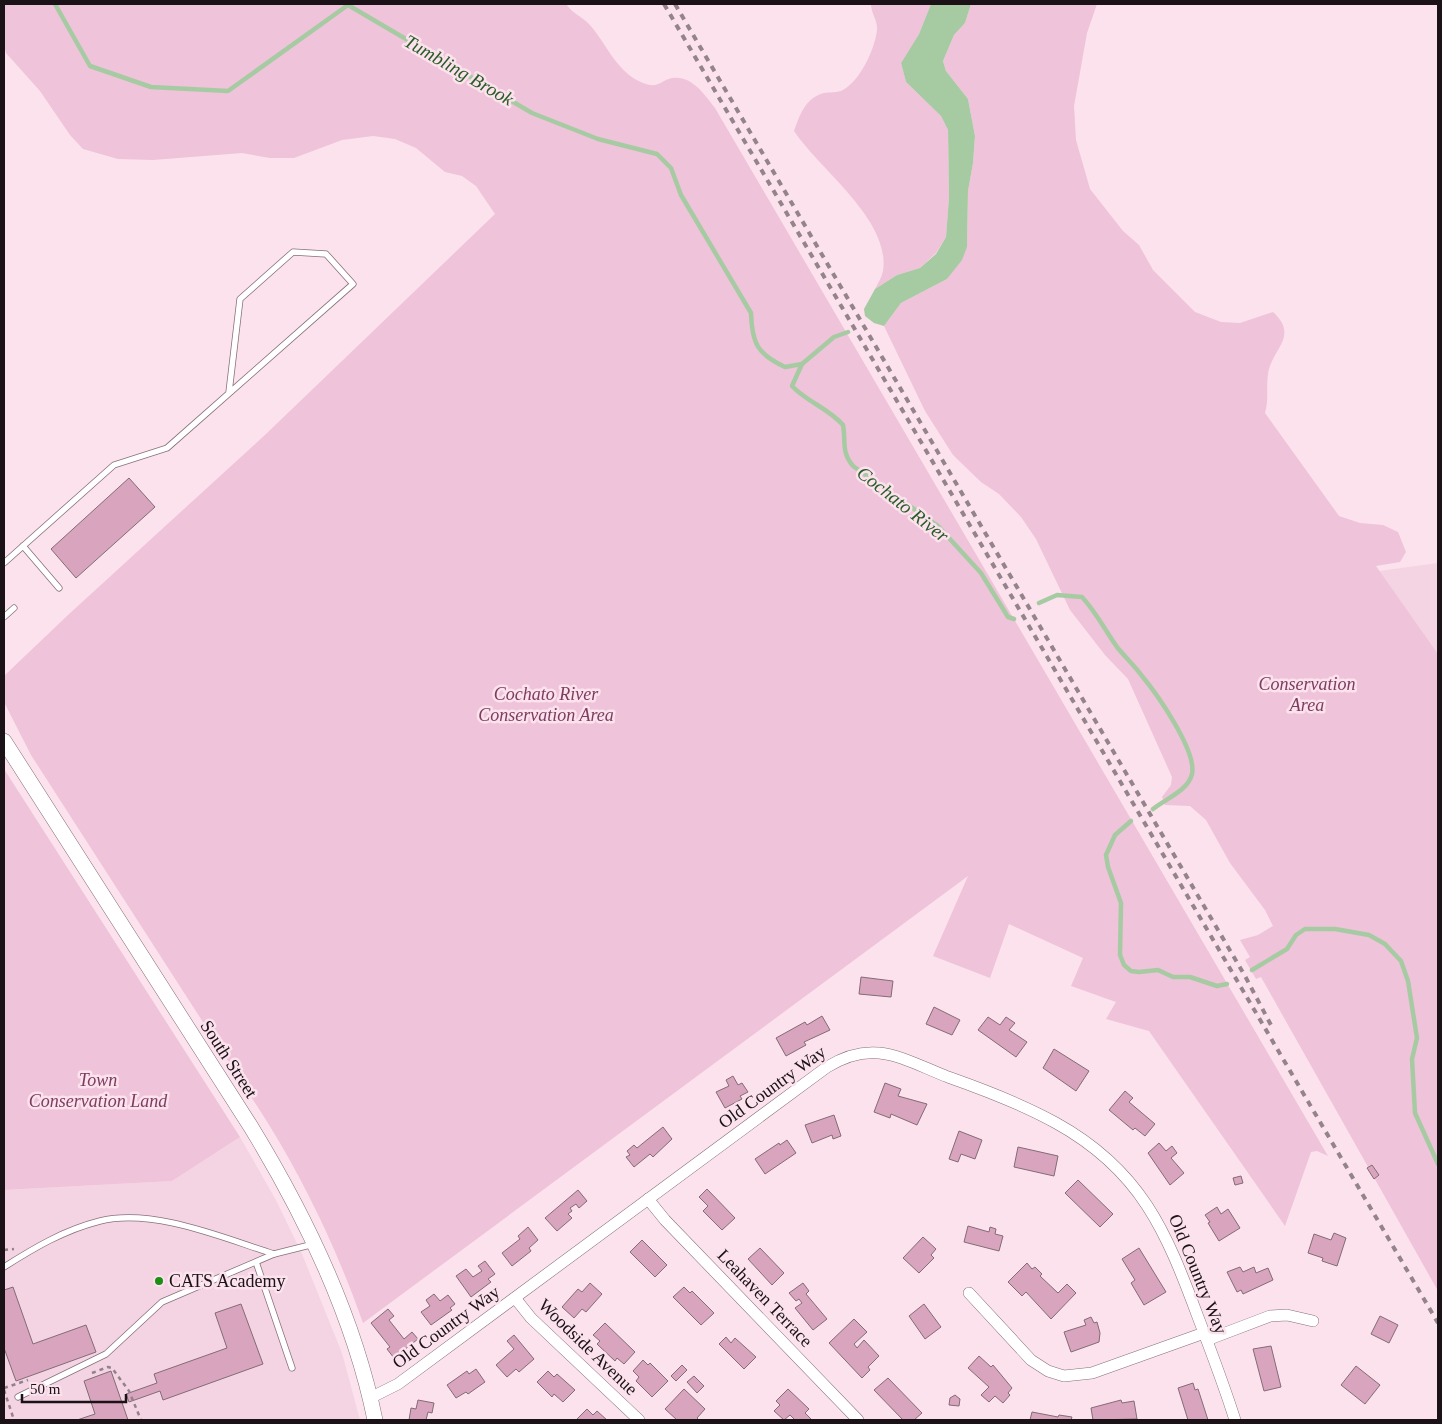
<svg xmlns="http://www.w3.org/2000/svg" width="1442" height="1424" font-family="'Times New Roman',serif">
<rect width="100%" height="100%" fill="#fbe2ed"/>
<g fill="#f4d4e3">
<path d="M1438 563V654L1379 571Z"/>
<path d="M240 1137 277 1202 302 1254 342 1353 360 1420H4V1190L172 1181Z"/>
</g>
<g fill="#efc3d9">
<path d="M4 4H566C572 13 581 16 589 24 607 44 616 72 643 83 659 89 659 81 672 78 692 75 705 95 715 108L1328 1156 1317 1151 1311 1152 1285 1226 1149 1031 1106 1019 1116 1002 1071 986 1083 958 1009 924 990 978 933 956 968 876 363 1323C338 1252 306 1184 266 1120L31 755 4 702V676L68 615 266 434 495 214 476 186 462 176 445 172 416 148 395 139 373 136 342 140 294 158H270L242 153 153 160 118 159 83 149 70 135 40 91 6 53 4 44Z"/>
<path d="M871 4H931L919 34 901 63 906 82 941 116 948 130 949 197 946 237 936 253 920 268 897 275 875 289C878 283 882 277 883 271 891 220 820 170 794 131 800 115 805 98 824 93 829 92 838 93 843 90 860 81 875 49 877 30 878 21 871 13 871 4Z"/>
<path d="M971 4H1097L1087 33 1074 106 1076 140 1090 189 1123 231 1139 245 1153 270 1195 312 1221 322 1240 323 1273 312C1300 337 1271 349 1268 374 1266 388 1269 399 1265 413L1339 516 1360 523 1383 525 1398 532 1406 552 1400 562 1376 566 1438 654V1291L1261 977 1256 979 1245 960 1250 957 1240 940 1258 935 1273 926 1265 910 1230 863 1206 820 1190 806 1165 805 1162 797 1171 785 1172 777 1128 679 1105 655 1070 610 1036 539 1021 517 999 494 981 482 953 455 925 411 884 326 901 303 947 279 967 247 968 191 973 163 975 136 968 99 946 71 943 61 954 35 965 23Z"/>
<path d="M4 769 240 1137 172 1181 4 1190Z"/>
</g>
<path fill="#a6cba2" d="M931 4H971L965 23 954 35 943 61 946 71 968 99 975 136 973 163 968 191 967 247 962 260 947 279 901 303 884 326 874 323 865 316 864 309 875 289 897 275 920 268 936 254 946 237 949 197 948 130 941 116 906 82 901 63 919 34Z"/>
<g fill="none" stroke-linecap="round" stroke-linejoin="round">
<g stroke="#a6cba2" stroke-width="4.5">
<path d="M55 4 90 66 151 87 228 91 348 5 532 113 598 139 657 154 671 168 681 195 751 313C752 343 757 354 785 367L802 364"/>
<path d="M848 332 834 337 802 364 792 386C807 402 828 408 843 425 846 441 841 452 853 466L938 526 981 573 1008 617 1014 619"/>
<path d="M1039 603 1057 595 1082 597C1096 612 1105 630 1117 647 1125 657 1135 666 1142 676 1157 694 1197 751 1192 774 1188 791 1165 799 1153 809"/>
<path d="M1131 821 1115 835 1106 855 1108 867 1121 903 1120 955 1124 965 1131 971 1139 972 1158 970 1173 977H1190L1217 986 1227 984"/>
<path d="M1252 970 1287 949 1296 935 1305 929H1335L1369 935 1385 944 1401 961 1408 981 1417 1038 1412 1059 1415 1113 1438 1164"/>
</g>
</g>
<g fill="#d9a4be" stroke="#826c76">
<path d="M129 478 155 507 76 578 51 549Z"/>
<path d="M861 977 893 981 891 997 859 994Z"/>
<path d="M934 1007 960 1020 952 1035 926 1024Z"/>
<path d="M822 1016 830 1030 804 1042 806 1045 786 1056 776 1038 805 1022 807 1025Z"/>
<path d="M988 1017 1000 1025 1006 1017 1015 1023 1009 1030 1027 1042 1016 1057 978 1030Z"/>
<path d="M1054 1049 1089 1071 1076 1091 1043 1068Z"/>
<path d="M733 1076 738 1085 742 1083 748 1092 740 1096 742 1099 725 1108 716 1092 729 1086 726 1080Z"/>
<path d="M885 1083 901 1089 898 1096 927 1104 917 1125 891 1114 890 1118 874 1112Z"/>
<path d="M1125 1091 1133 1098 1129 1102 1155 1124 1145 1136 1135 1128 1133 1130 1109 1110Z"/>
<path d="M834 1115 841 1136 833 1139 832 1135 812 1143 805 1125Z"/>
<path d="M663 1127 672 1139 653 1157 650 1154 634 1167 626 1157 630 1155 627 1151 634 1145 637 1148Z"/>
<path d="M959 1131 982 1140 975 1159 961 1154 958 1162 949 1159Z"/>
<path d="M787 1140 796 1153 765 1174 755 1159 779 1143 780 1145Z"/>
<path d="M1159 1143 1166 1151 1172 1146 1177 1153 1171 1158 1184 1173 1170 1185 1148 1153Z"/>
<path d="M1018 1147 1058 1156 1054 1176 1014 1167Z"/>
<path d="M1372 1165 1379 1175 1374 1179 1367 1168Z"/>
<path d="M1241 1176 1243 1183 1235 1185 1233 1178Z"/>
<path d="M1078 1180 1113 1214 1100 1227 1065 1193Z"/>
<path d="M707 1189 735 1218 722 1230 703 1211 708 1206 699 1197Z"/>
<path d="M578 1190 587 1201 579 1208 576 1204 570 1208 572 1211 568 1214 572 1218 557 1231 545 1218Z"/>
<path d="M1217 1207 1221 1214 1228 1209 1240 1228 1219 1241 1208 1223 1210 1222 1205 1215Z"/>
<path d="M968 1226 989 1232 990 1227 996 1229 995 1234 1003 1236 999 1251 964 1242Z"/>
<path d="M528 1227 538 1240 529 1248 531 1251 512 1266 502 1253 520 1239 518 1236Z"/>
<path d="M1334 1233 1346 1238 1337 1266 1322 1261 1323 1258 1308 1253 1314 1234 1331 1240Z"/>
<path d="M923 1237 936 1249 931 1255 934 1258 919 1273 903 1258Z"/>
<path d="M642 1240 667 1265 655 1277 630 1252Z"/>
<path d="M760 1248 784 1273 772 1285 748 1259Z"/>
<path d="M1139 1248 1166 1292 1144 1305 1131 1283 1135 1280 1122 1259Z"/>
<path d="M485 1261 495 1274 488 1279 491 1282 471 1297 456 1276 466 1269 473 1277 482 1271 478 1266Z"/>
<path d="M1027 1263 1032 1269 1035 1267 1042 1274 1040 1276 1058 1293 1067 1284 1076 1293 1051 1319 1026 1292 1022 1296 1008 1282Z"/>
<path d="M1240 1267 1243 1272 1254 1267 1256 1273 1268 1268 1273 1280 1243 1294 1241 1290 1237 1292 1227 1272Z"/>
<path d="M590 1283 602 1294 586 1312 582 1309 574 1318 562 1307 578 1289 582 1292Z"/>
<path d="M803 1283 809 1291 806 1294 827 1319 813 1330 795 1308 802 1303 799 1299 796 1301 789 1293Z"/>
<path d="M13 1287 33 1344 86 1325 96 1352 16 1381 4 1348V1290Z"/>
<path d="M684 1287 690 1293 692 1291 714 1313 701 1325 673 1297Z"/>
<path d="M434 1294 440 1301 448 1295 455 1304 450 1308 452 1310 431 1325 421 1312 430 1306 426 1300Z"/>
<path d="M241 1304 263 1364 163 1400 160 1391 129 1402 126 1394 157 1383 154 1374 227 1348 215 1313Z"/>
<path d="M924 1304 941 1327 925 1339 909 1316Z"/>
<path d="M388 1309 394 1316 389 1320 404 1339 412 1332 418 1339 394 1358 387 1349 390 1347 371 1323Z"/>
<path d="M1380 1316 1398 1325 1389 1343 1371 1334Z"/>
<path d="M1091 1317 1094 1323 1097 1322 1100 1333 1099 1342 1071 1352 1064 1332 1086 1325 1084 1320Z"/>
<path d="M854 1319 867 1332 854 1344 857 1348 864 1340 879 1356 868 1367 870 1370 862 1378 829 1343Z"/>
<path d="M605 1323 635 1352 624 1364 617 1358 615 1361 597 1344 600 1341 593 1335Z"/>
<path d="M514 1335 534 1359 519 1372 516 1369 507 1377 496 1365 514 1349 507 1341Z"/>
<path d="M726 1337 731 1343 735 1338 756 1357 744 1369 719 1344Z"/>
<path d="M1271 1346 1281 1387 1264 1391 1253 1349Z"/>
<path d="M979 1356 991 1367 993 1365 1012 1388 1008 1393 1010 1395 1003 1403 995 1396 989 1402 981 1395 989 1387 968 1368Z"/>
<path d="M643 1360 648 1365 650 1363 668 1381 652 1397 636 1381 639 1377 633 1371Z"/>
<path d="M682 1365 687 1370 676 1381 671 1376Z"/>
<path d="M1356 1366 1380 1385 1365 1404 1341 1385Z"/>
<path d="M476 1369 485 1382 468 1394 466 1392 456 1398 447 1385 467 1371 469 1374Z"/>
<path d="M111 1371 128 1420H77L95 1414 84 1381Z"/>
<path d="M548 1371 554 1377 557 1374 575 1390 563 1402 554 1394 552 1397 537 1382Z"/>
<path d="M694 1376 704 1386 697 1393 687 1382Z"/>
<path d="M888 1378 922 1413 914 1420H903L874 1390Z"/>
<path d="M1193 1383 1195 1390 1198 1389 1208 1420H1188L1178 1388Z"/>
<path d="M684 1389 705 1409 697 1418 699 1420H677L665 1409Z"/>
<path d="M788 1389 809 1409 805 1413 811 1419 809 1420H795L790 1415 784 1420 774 1411 780 1405 776 1401Z"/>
<path d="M955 1395 960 1399 959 1406 949 1405 950 1398Z"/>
<path d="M418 1400 434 1403 432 1413 428 1412 426 1420H409L411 1408 416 1409Z"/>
<path d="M1121 1400 1122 1403 1134 1401 1137 1419 1093 1420 1091 1408Z"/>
<path d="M587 1409 593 1415 597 1411 607 1420H576Z"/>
<path d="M1032 1412 1058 1417 1059 1415 1072 1417 1071 1420H1030Z"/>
</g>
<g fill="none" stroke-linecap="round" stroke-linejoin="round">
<defs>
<g id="lane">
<path d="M23 546 59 588"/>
<path d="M4 563 114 465 167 448 353 284 326 254 293 252 240 299 229 392"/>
<path d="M4 617 14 608"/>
<path d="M256 1262 292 1368"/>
<path d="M4 1267C34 1248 64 1230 100 1221 154 1208 223 1238 274 1254"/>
<path d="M18 1397 106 1354 162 1302 274 1254 314 1244"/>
</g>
<g id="street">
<path d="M648 1199 665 1220 858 1420"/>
<path d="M969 1293 1031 1360 1048 1371 1064 1376 1092 1373 1204 1333"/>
<path d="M515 1298 531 1318 639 1420"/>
<path d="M1207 1340 1270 1316 1287 1315 1313 1321"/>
<path d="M370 1398 398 1384 827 1067C874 1038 902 1059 948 1077 985 1090 1022 1104 1056 1123 1141 1170 1166 1231 1198 1317 1211 1351 1224 1385 1235 1420"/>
</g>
<path id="secondary" d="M4 741 251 1127C306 1217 354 1317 375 1420"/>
</defs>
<use href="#lane" stroke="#86707a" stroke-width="7"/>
<use href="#street" stroke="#86707a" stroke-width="12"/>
<use href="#secondary" stroke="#86707a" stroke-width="16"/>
<g stroke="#93828a" stroke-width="2.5" stroke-dasharray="4 4" stroke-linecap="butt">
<path d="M4 1250 14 1249"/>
<path d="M92 1373 108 1367 112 1368 129 1391 141 1420"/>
<path d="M4 1388 28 1380"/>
<path d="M4 1390 14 1420"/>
</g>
<use href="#lane" stroke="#fff" stroke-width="5.5"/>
<use href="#street" stroke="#fff" stroke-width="11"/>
<use href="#secondary" stroke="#fff" stroke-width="15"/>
<g stroke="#94838b" stroke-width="4" stroke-dasharray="6 6" stroke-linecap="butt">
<path d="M664 4 1438 1323"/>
<path d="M675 4 1245 976 1272 1027"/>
</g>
</g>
<circle fill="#1b8e16" stroke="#fbe2ed" stroke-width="2" cx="159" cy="1281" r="5"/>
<g text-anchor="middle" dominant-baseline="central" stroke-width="5" stroke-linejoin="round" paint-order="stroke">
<g font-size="18" font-style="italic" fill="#7d3d60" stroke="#fbe2ed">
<text x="1307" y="684">Conservation<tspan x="1307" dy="21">Area</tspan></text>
<text x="546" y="694">Cochato River<tspan x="546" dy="21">Conservation Area</tspan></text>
<text x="98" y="1080">Town<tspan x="98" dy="21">Conservation Land</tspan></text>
</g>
<g font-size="18" fill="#1a1216" stroke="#fbe2ed">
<text transform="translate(229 1059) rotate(57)">South Street</text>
<text transform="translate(772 1087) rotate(-36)">Old Country Way</text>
<text transform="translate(1198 1274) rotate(68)">Old Country Way</text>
<text transform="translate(765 1298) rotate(46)">Leahaven Terrace</text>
<text transform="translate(446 1327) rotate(-36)">Old Country Way</text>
<text transform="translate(588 1347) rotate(44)">Woodside Avenue</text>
</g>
<g font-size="18" fill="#1a1216" stroke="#fbe2ed" text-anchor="start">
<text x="169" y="1281">CATS Academy</text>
</g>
<g font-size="19" font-style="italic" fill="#285b25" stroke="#fbe2ed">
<text transform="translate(459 70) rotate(30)">Tumbling Brook</text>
<text transform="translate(903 504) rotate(38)">Cochato River</text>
</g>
</g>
<rect width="1442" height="1424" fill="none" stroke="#1a1216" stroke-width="10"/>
<path d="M22 1394v8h104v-8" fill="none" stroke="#1a1216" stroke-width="2.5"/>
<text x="30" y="1394" font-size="15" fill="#1a1216" stroke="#fbe2ed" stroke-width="4" paint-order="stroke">50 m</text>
</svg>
